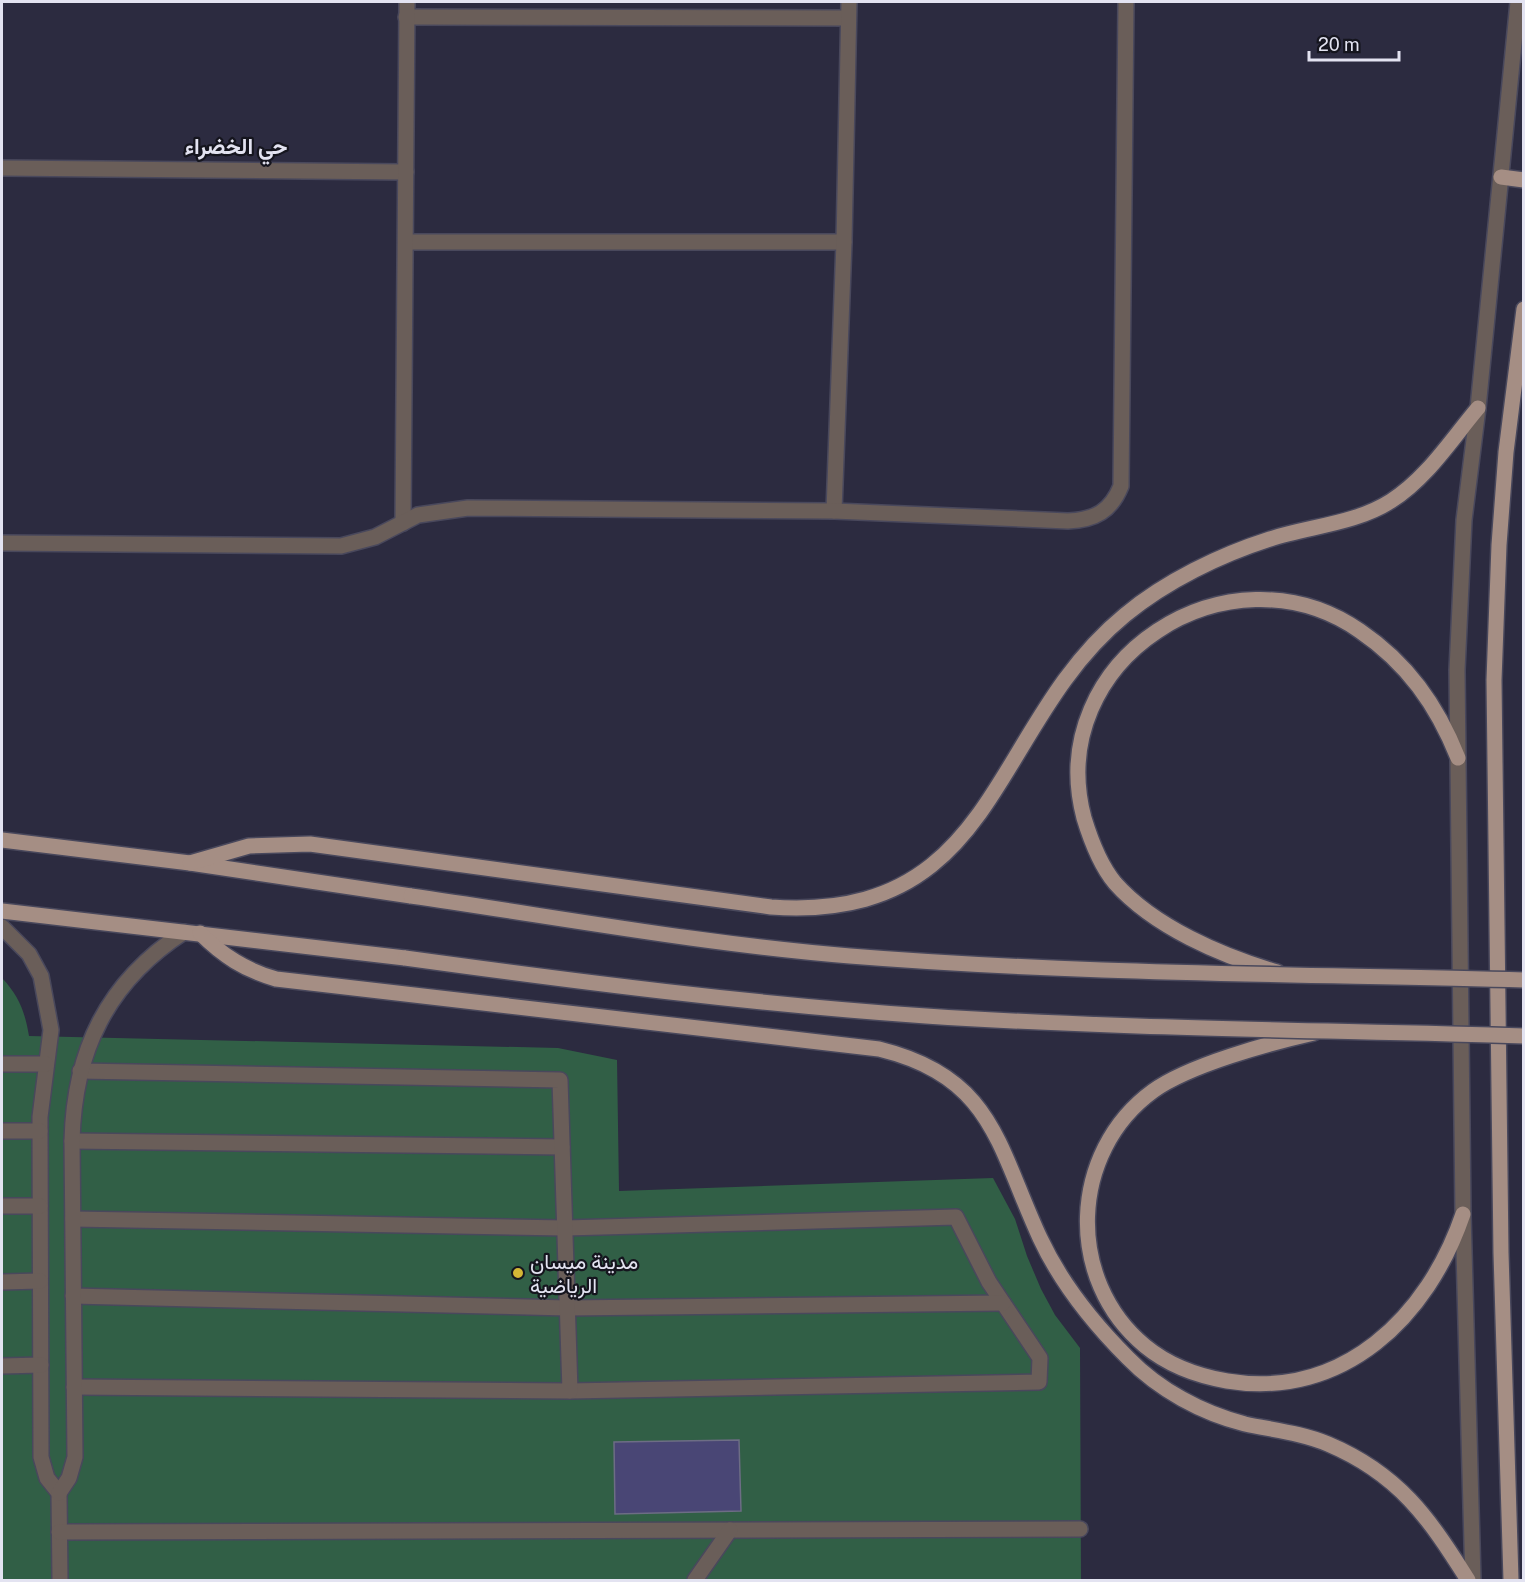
<svg xmlns="http://www.w3.org/2000/svg" width="1525" height="1582" font-family="'Public Sans',Vazirmatn,sans-serif">
<rect width="100%" height="100%" fill="#2c2b40"/>
<path fill="#315f46" d="M2 978C19 996 25 1012 29 1036L558 1048 617 1060 619 1191 993 1178 1015 1219 1027 1256 1041 1289 1055 1315 1080 1348 1081 1580H2Z"/>
<path fill="#494675" stroke="#6d6d85" stroke-width="1.5" d="M739 1440 741 1511 615 1514 614 1442Z"/>
<g fill="none" stroke-linecap="round" stroke-linejoin="round">
<defs>
<g id="minor">
<path d="M406 17 848 18"/>
<path d="M2 168 406 172"/>
<path d="M406 242H844"/>
<path d="M834 511 844 242 849 2"/>
<path d="M403 523 407 2"/>
<path d="M2 543 341 546 375 537 418 515 468 508 834 511 1068 521C1095 520 1111 511 1121 486L1126 2"/>
<path d="M2 927 29 954 41 976 51 1030 40 1117 41 1457 47 1478 59 1493 60 1580"/>
<path d="M2 1064H46"/>
<path d="M2 1131H40"/>
<path d="M72 1141 562 1147"/>
<path d="M2 1206H40"/>
<path d="M73 1219 565 1228 956 1217 989 1282 1040 1358 1039 1382 570 1391"/>
<path d="M2 1282 40 1281"/>
<path d="M73 1296 567 1308 1003 1303"/>
<path d="M2 1366 41 1365"/>
<path d="M74 1387 570 1391 560 1080 80 1071"/>
<path d="M59 1493 69 1478 75 1457 72 1141C74 1051 107 982 184 932"/>
<path d="M59 1532 1080 1529"/>
<path d="M695 1580 730 1530"/>
<path d="M1473 1580 1463 1214 1457 670 1464 520 1478 408 1518 2"/>
</g>
<g id="major">
<path d="M1501 177 1524 180"/>
<path d="M2 840 190 863 411 896"/>
<path d="M190 863 249 846 310 844 771 907C1000 923 989 726 1125 615 1166 581 1220 555 1270 539 1310 526 1355 524 1391 501 1427 478 1451 440 1478 408"/>
<path d="M2 911 405 958"/>
<path d="M200 933C223 956 245 970 276 979L879 1049C993 1077 997 1145 1040 1238 1060 1281 1094 1324 1128 1358 1159 1390 1202 1413 1245 1424 1273 1430 1302 1433 1328 1444 1399 1474 1429 1518 1468 1580"/>
<path d="M1277 972C1222 956 1154 927 1115 883 1100 865 1091 841 1084 818 1042 660 1229 540 1360 631 1407 663 1437 705 1458 758"/>
<path d="M1314 1033C1270 1043 1189 1065 1153 1091 1069 1152 1065 1280 1145 1346 1168 1365 1198 1376 1227 1381 1343 1400 1428 1317 1463 1214"/>
<path d="M1511 1580 1501 1253 1494 680 1499 545 1506 452 1524 309"/>
</g>
</defs>
<use href="#minor" stroke="#49485c" stroke-width="18"/>
<use href="#major" stroke="#49485c" stroke-width="18"/>
<use href="#minor" stroke="#6a5e59" stroke-width="15"/>
<use href="#major" stroke="#a58e84" stroke-width="15"/>
<defs>
<g id="major-bridge">
<path d="M411 896C557 917 703 944 850 956 1074 974 1299 974 1524 980"/>
<path d="M405 958C579 982 752 1004 926 1016 1125 1029 1324 1030 1524 1036"/>
</g>
</defs>
<use href="#major-bridge" stroke="#49485c" stroke-width="18" stroke-linecap="butt"/>
<use href="#major-bridge" stroke="#a58e84" stroke-width="15"/>
</g>
<circle fill="#d4b635" stroke="#15151e" stroke-width="2" cx="518" cy="1273" r="6"/>
<g text-anchor="middle" dominant-baseline="central" stroke-width="4.5" stroke-linejoin="round" paint-order="stroke">
<g font-size="21" fill="#e3e3f1" stroke="#15151e" text-anchor="start">
<text x="530" y="1261">مدينة ميسان<tspan x="530" dy="24">الرياضية</tspan></text>
</g>
<g font-size="22" font-weight="bold" fill="#e3e3f1" stroke="#15151e">
<text x="236" y="146">حي الخضراء</text>
</g>
</g>
<rect width="1525" height="1582" fill="none" stroke="#e3e3f1" stroke-width="6"/>
<path d="M1309 51v9h90v-9" fill="none" stroke="#e3e3f1" stroke-width="3"/>
<text x="1318" y="51" font-size="18" fill="#e3e3f1" stroke="#15151e" stroke-width="4.5" paint-order="stroke">20 m</text>
</svg>
